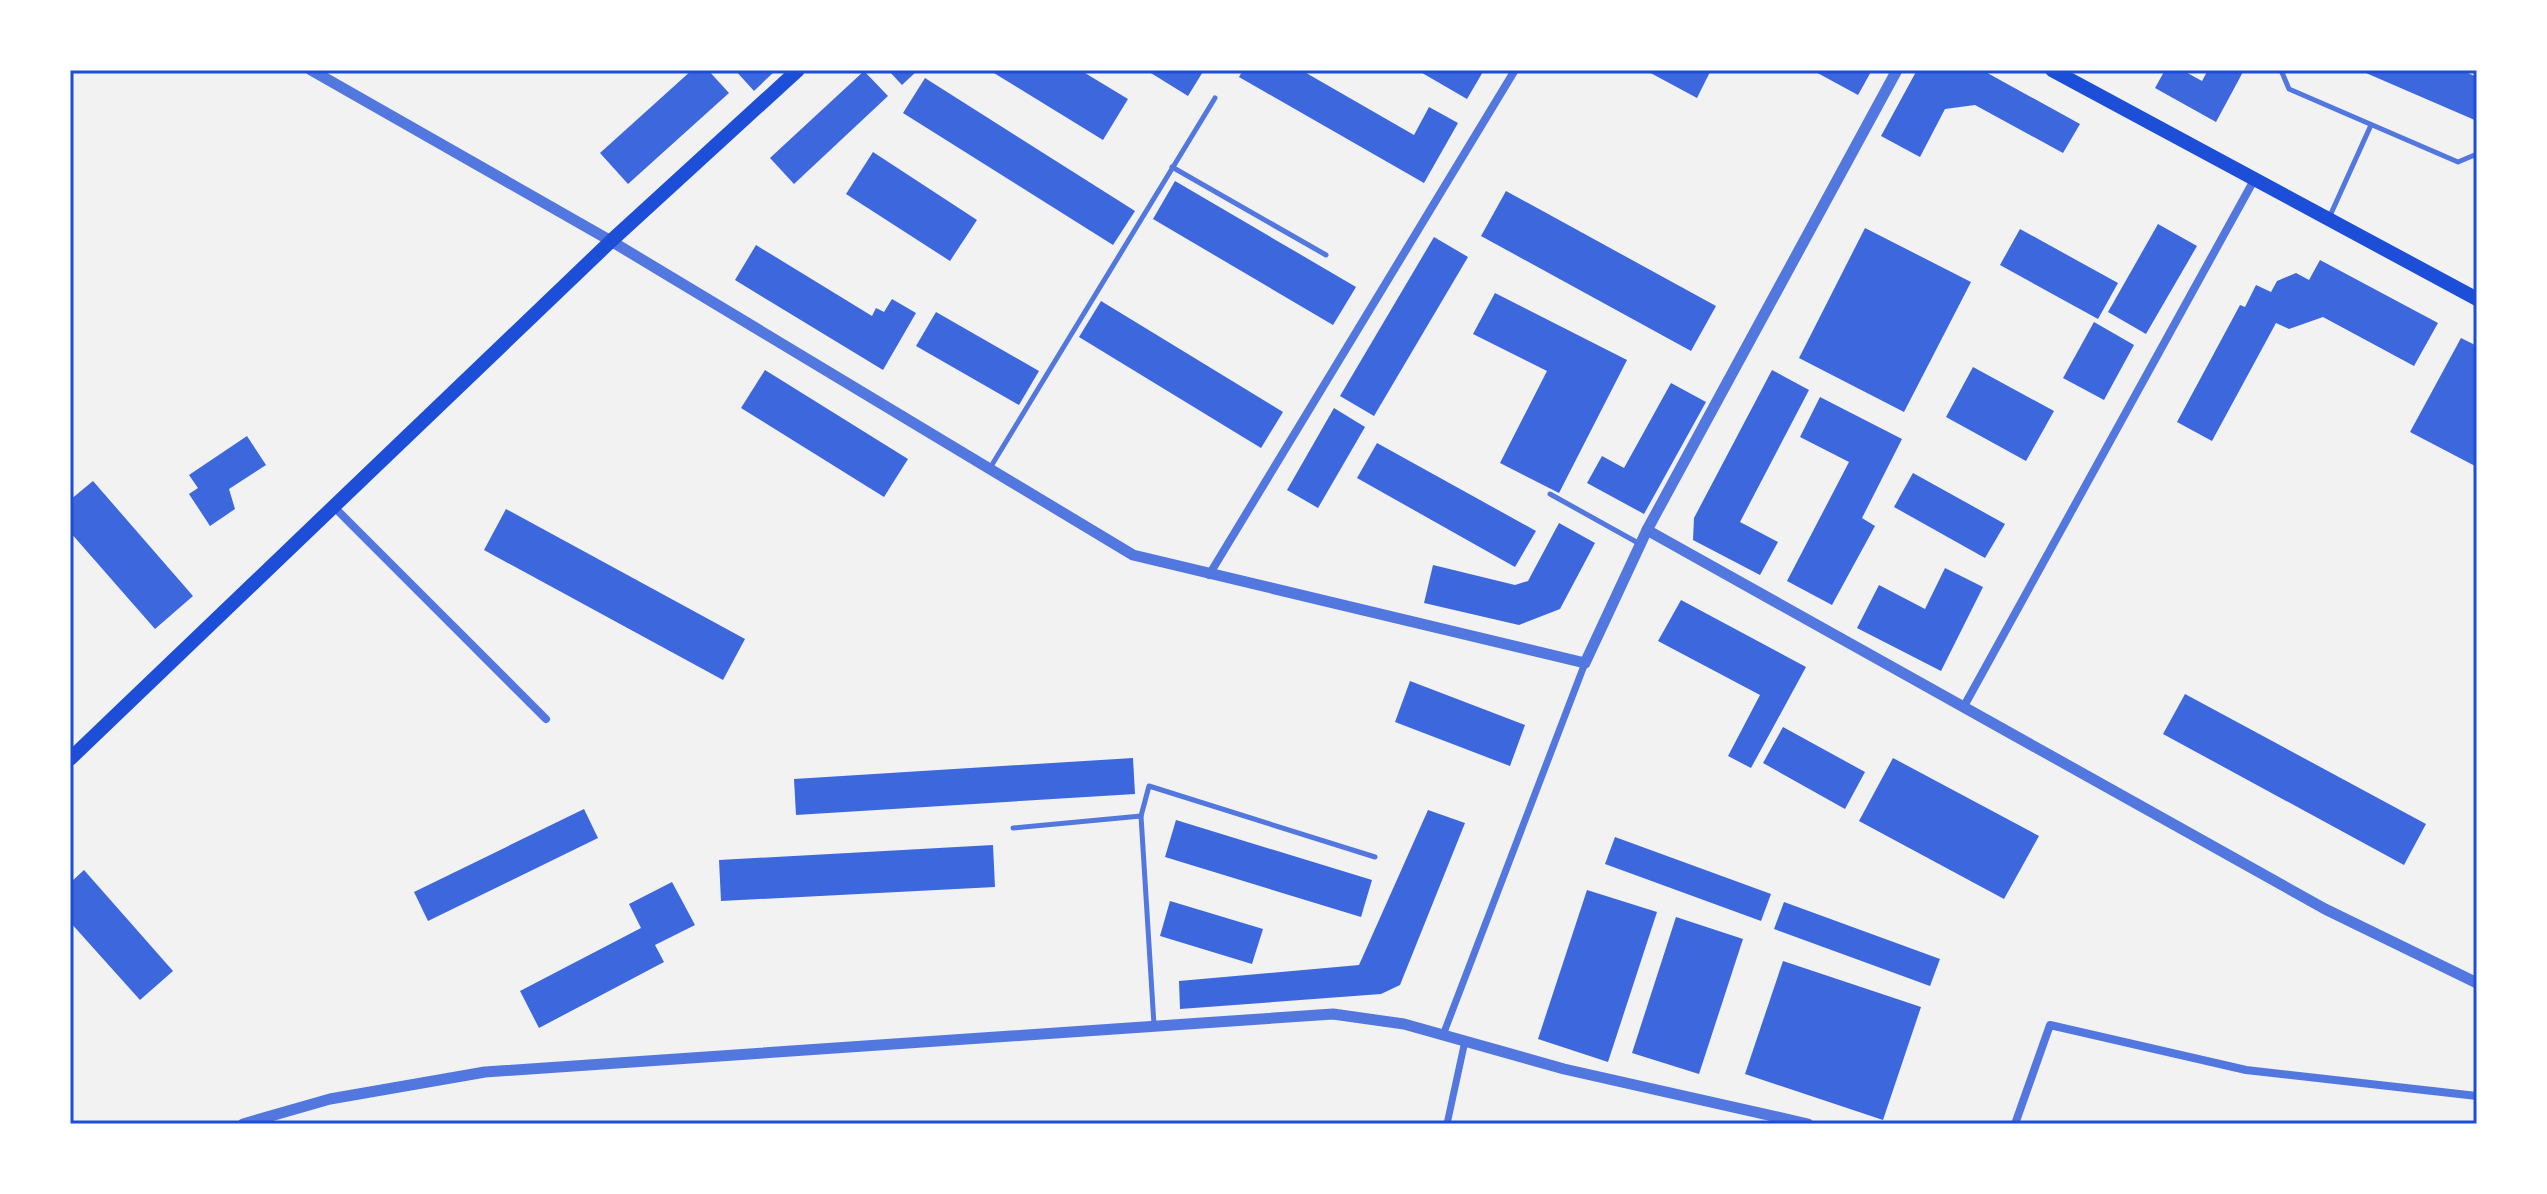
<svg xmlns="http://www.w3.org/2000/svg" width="2547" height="1194" font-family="'Golos Text',sans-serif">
<rect width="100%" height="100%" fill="#f2f2f2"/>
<g fill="#3d67dc">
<path d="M692 70H708L729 93 628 184 600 153Z"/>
<path d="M735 70H776L754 91Z"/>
<path d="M888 70H918L902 85Z"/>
<path d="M989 70H1080L1128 99 1103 140Z"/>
<path d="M1146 70H1204L1188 96Z"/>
<path d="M1243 70H1301L1414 135 1429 107 1458 123 1424 183 1239 77Z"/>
<path d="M1417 70H1484L1467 99Z"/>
<path d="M1645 70H1711L1697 98Z"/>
<path d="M1812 70H1872L1858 95Z"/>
<path d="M1917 70H1982L2080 124 2063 153 1975 105 1945 109 1920 157 1881 136Z"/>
<path d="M2165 70H2182L2202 81 2208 70H2244L2216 122 2155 88Z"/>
<path d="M2359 70H2461L2477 77V121Z"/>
<path d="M864 71 888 96 794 184 770 158Z"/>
<path d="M925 78 1135 211 1113 245 903 113Z"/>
<path d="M873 152 977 220 950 261 846 194Z"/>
<path d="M1175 181 1356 287 1333 325 1153 219Z"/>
<path d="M1506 191 1716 306 1691 351 1481 236Z"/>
<path d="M2158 224 2197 246 2146 334 2108 312Z"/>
<path d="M1865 228 1971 282 1904 412 1799 358Z"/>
<path d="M2020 229 2118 283 2098 319 2000 265Z"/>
<path d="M1434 237 1468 257 1374 416 1340 396Z"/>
<path d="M756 245 872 316 876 308 884 312 892 299 916 313 883 370 735 280Z"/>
<path d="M2320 260 2438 323 2414 366 2323 317 2289 329 2276 323 2212 441 2177 422 2240 305 2245 307 2256 285 2271 292 2277 281 2296 273 2309 280Z"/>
<path d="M1495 293 1627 360 1559 493 1500 463 1547 371 1473 334Z"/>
<path d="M1101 301 1283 412 1261 448 1079 337Z"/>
<path d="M936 312 1039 371 1019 405 916 346Z"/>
<path d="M2094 322 2134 345 2104 400 2063 378Z"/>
<path d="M2461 338 2477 346V467L2410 432Z"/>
<path d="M1973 367 2054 411 2026 461 1946 417Z"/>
<path d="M765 370 908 459 884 497 741 408Z"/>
<path d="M1772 370 1809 390 1740 522 1778 542 1760 575 1693 540 1694 518Z"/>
<path d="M1671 383 1706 402 1644 514 1587 483 1602 456 1624 468Z"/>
<path d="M1820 397 1902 439 1862 518 1875 526 1832 605 1787 581 1849 462 1800 437Z"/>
<path d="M1334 408 1365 427 1318 508 1287 490Z"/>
<path d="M247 436 266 465 229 489 235 509 210 526 189 494 198 488 189 475Z"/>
<path d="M1377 443 1536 531 1515 567 1357 478Z"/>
<path d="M1913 473 2005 524 1985 558 1894 507Z"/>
<path d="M93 481 193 596 155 629 70 532V500Z"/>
<path d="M506 509 745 639 723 680 484 550Z"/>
<path d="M1559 523 1595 543 1560 609 1519 625 1424 603 1433 565 1515 585 1528 581Z"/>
<path d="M1945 568 1983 587 1941 671 1857 628 1879 585 1925 609Z"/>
<path d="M1681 600 1806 667 1751 768 1728 756 1760 695 1658 641Z"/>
<path d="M1410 681 1525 725 1510 766 1395 722Z"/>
<path d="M2185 694 2426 824 2404 865 2163 734Z"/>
<path d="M1783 727 1865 772 1845 809 1763 763Z"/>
<path d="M1133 758 1135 794 796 815 794 779Z"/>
<path d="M1893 758 2039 836 2004 899 1859 821Z"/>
<path d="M584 809 598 838 428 921 414 892Z"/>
<path d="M1428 810 1465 823 1400 985 1381 994 1180 1009 1179 981 1359 965Z"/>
<path d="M1176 820 1372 880 1361 917 1165 857Z"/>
<path d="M1615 837 1771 894 1761 921 1605 864Z"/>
<path d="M993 845 995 887 721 901 719 860Z"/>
<path d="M84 870 173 971 140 1000 70 922V883Z"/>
<path d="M672 882 695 925 655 945 664 962 539 1028 520 991 641 928 629 904Z"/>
<path d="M1587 890 1657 912 1608 1062 1538 1039Z"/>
<path d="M1170 901 1263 929 1252 964 1160 936Z"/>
<path d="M1784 902 1940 959 1930 986 1774 929Z"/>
<path d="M1676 917 1743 939 1699 1074 1632 1053Z"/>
<path d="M1783 961 1921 1007 1883 1120 1745 1074Z"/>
</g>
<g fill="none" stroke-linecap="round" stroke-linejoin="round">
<g stroke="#5277de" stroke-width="5">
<path d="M2281 70 2289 89 2458 162 2477 154"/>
<path d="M1172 167 1326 255"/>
<path d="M2329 218 2371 125"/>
<path d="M990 468 1215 98"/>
<path d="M1550 494 1640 544"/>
<path d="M1013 828 1141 816"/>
<path d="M1154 1025 1141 816 1149 786 1375 857"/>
</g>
<g stroke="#5277de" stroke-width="7">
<path d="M1443 1035 1585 663"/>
<path d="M1447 1124 1465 1041"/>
</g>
<g stroke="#5277de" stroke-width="8">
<path d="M333 506 546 719"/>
<path d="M1209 575 1515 70"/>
<path d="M1963 708 2254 180"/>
<path d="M2015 1124 2050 1025 2246 1070 2477 1096"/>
</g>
<g stroke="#5277de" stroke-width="11">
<path d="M311 70 611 241 1133 555 1585 663 1647 530 1897 70"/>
<path d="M1647 530 2325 909 2477 983"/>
<path d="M243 1124 330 1099 485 1072 1333 1014 1404 1024 1564 1069 1808 1124"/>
</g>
<g stroke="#1d4ed8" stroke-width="14">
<path d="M2052 70 2477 299"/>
<path d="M70 759 611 241 798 70"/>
</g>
</g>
<rect width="2547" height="1194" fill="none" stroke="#ffffff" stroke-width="144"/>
<rect x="72" y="72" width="2403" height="1050" fill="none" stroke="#1d4ed8" stroke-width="3"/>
</svg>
